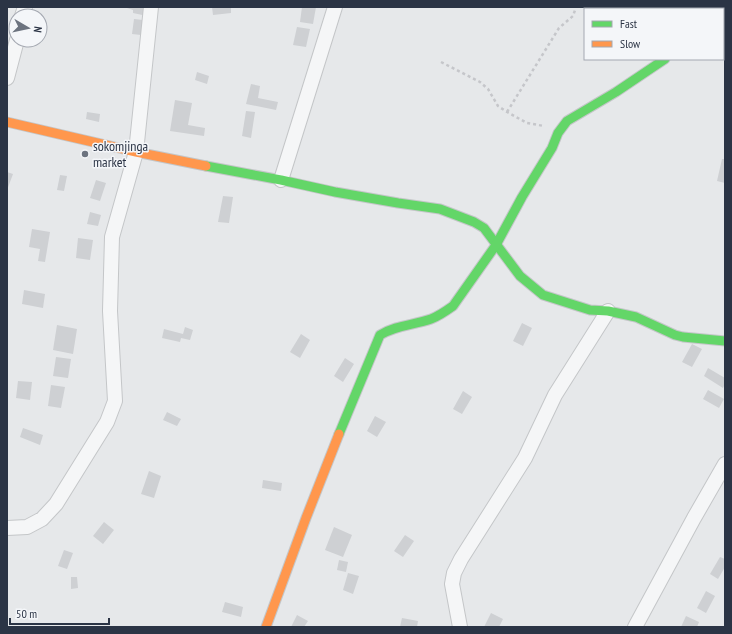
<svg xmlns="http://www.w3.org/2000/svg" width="732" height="634" font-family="'PT Sans Narrow',sans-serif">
<rect width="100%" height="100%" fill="#e6e8ea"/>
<g fill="#ced0d3">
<path d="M124 7H149L147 16 133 13V10Z"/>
<path d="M212 7H231V13L213 15Z"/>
<path d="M302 7H316L313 24 300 22Z"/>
<path d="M134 19 143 20 141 35 132 34Z"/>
<path d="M297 27 310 29 306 47 293 45Z"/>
<path d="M197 72 209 76 207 84 195 80Z"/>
<path d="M251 84 260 86 258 98 278 102 276 110 246 104Z"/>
<path d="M175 100 192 103 188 125 205 128 204 136 170 131Z"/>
<path d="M246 111 255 112 251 138 242 136Z"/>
<path d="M87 112 100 114 99 122 86 119Z"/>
<path d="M722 159H725V183L717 181Z"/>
<path d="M7 172 13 174 7 190Z"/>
<path d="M60 175 67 176 64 191 57 190Z"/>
<path d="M96 180 106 183 100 201 90 198Z"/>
<path d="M223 196 233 197 229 223 218 222Z"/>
<path d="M90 212 101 215 98 226 87 224Z"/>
<path d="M32 229 50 232 45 262 38 261 40 249 29 247Z"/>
<path d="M78 238 93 240 90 260 76 258Z"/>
<path d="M24 290 45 294 43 308 22 304Z"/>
<path d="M522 323 532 328 523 346 513 341Z"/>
<path d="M57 325 77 329 73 354 53 350Z"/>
<path d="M185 327 193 330 190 340 181 338 180 342 162 338 164 329 183 334Z"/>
<path d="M301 334 310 340 300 358 290 352Z"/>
<path d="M692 344 702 349 692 367 682 362Z"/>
<path d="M56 357 71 359 68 378 53 376Z"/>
<path d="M345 358 354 364 343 382 334 376Z"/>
<path d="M708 368 725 378V384L723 388 704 376Z"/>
<path d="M18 381 32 382 30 400 16 398Z"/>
<path d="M51 385 65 387 61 408 48 406Z"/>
<path d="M708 390 724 399 719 408 703 399Z"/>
<path d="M463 391 472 397 462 414 453 409Z"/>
<path d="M167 412 181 419 177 426 163 420Z"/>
<path d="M375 416 386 422 377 437 367 431Z"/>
<path d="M23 428 43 435 40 445 20 437Z"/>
<path d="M149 471 161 476 154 498 141 494Z"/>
<path d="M263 480 282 483 281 491 262 488Z"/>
<path d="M104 522 114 530 103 544 93 536Z"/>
<path d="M334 527 352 535 343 557 325 550Z"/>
<path d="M405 535 414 541 403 557 394 551Z"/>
<path d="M64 550 73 553 67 569 58 566Z"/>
<path d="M720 557 725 559V567L718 579 710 574Z"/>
<path d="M339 560 348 562 346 572 337 570Z"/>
<path d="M348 573 359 576 353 594 343 590Z"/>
<path d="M71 577H77L78 588 71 589Z"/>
<path d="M706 591 715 596 706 613 697 608Z"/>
<path d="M225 602 243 607 241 617 222 612Z"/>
<path d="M491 613 503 619 499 627H484Z"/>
<path d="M297 615 308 621 304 627H291Z"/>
<path d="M686 616 699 622 697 627H681Z"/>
<path d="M402 618 418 621 417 627H400Z"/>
</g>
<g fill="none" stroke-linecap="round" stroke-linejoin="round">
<defs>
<g id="street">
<path d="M723 12 725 11"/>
<path d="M22 16 25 7"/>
<path d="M7 78 17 40"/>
<path d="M281 180 335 7"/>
<path d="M7 528 27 527 42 519 56 504 107 422 115 401 110 311 112 237 136 152 151 7"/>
<path d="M460 627 452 584 454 573 461 559 525 458 555 395 608 311"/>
<path d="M635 627 694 518 725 464"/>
</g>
<g id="fast">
<path d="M206 166 281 180 335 192 398 203 440 209 474 222 484 228 520 276 543 295 590 310 608 311 636 317 675 335 683 337 725 341"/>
<path d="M339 434 380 335C396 325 414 325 431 319 439 316 446 311 453 306L496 245 522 197 552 148 558 133 567 121 616 92 665 59"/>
</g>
<g id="slow">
<path d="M7 122 136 152 206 166"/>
<path d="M266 627 306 518 339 434"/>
</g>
</defs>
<use href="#street" stroke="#c4c6c8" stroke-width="16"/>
<use href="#fast" stroke="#c4c6c8" stroke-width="11"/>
<use href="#slow" stroke="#c4c6c8" stroke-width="11"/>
<g stroke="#c5c6ca" stroke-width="2.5" stroke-dasharray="3 3" stroke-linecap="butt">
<path d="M441 62 480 82 488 89 498 106 507 112 527 123 544 126"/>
<path d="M507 112 559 28 573 16 576 7"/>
</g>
<use href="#street" stroke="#f5f6f7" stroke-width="14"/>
<use href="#fast" stroke="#63d668" stroke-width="9"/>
<use href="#slow" stroke="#ff974d" stroke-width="9"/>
</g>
<circle fill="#6c737f" stroke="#f4f6f9" stroke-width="1.5" cx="85" cy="154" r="4"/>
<g text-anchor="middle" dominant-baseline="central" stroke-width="3" stroke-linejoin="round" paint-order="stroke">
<g font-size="14" fill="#2b3445" stroke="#f4f6f9" text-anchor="start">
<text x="93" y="146">sokomjinga<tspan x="93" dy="16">market</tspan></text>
</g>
</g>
<rect width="732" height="634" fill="none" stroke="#2b3445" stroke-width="16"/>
<rect x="584" y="8" width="140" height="52" fill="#f4f6f9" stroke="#a4a8b1"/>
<rect x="592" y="21" width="20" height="6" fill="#63d668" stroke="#a4a8b1"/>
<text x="620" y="28" font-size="12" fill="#2b3445">Fast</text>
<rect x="592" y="41" width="20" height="6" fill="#ff974d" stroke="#a4a8b1"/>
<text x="620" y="48" font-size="12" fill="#2b3445">Slow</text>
<g transform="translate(28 28) rotate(99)"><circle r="19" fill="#f4f6f9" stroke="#a4a8b1"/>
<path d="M0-3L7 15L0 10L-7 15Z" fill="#6c737f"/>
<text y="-6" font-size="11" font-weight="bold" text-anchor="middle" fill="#2b3445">N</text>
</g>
<path d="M10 618v6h99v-6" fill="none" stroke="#2b3445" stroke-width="2"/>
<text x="16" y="618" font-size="12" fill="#2b3445" stroke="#f4f6f9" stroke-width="3" paint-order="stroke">50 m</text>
</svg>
